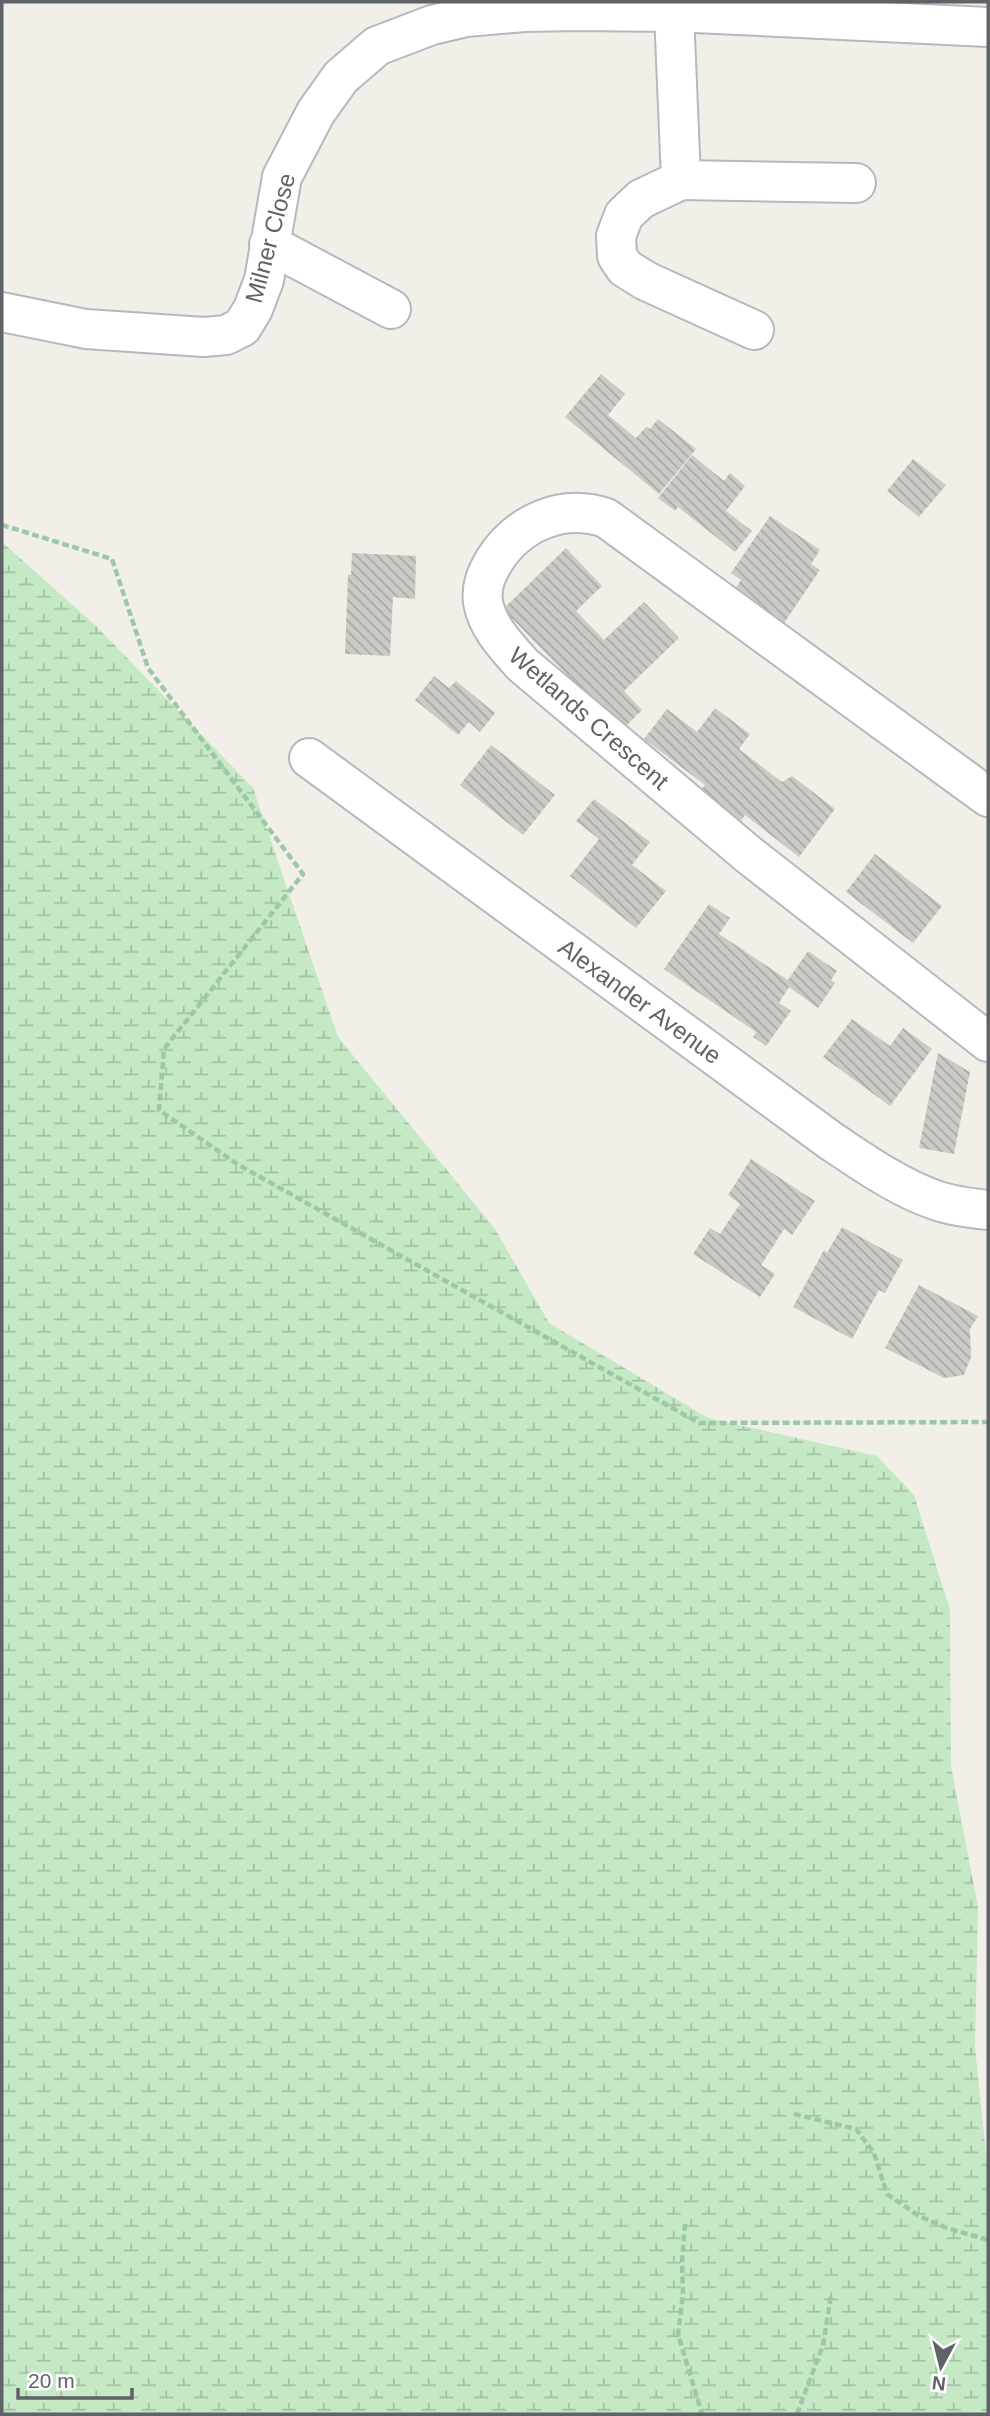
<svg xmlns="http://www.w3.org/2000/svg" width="990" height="2416" font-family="Arial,sans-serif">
<defs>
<pattern id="wetland-marsh" width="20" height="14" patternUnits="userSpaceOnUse" patternTransform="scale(1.75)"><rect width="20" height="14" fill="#c5e8c5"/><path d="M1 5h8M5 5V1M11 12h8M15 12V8" fill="none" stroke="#a3c0a4"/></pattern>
<pattern id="building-back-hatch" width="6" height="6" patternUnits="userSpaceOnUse" patternTransform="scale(1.75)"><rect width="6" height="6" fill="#cccac5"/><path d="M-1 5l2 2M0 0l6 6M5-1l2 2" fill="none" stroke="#a9a8a4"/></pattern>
</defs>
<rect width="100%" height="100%" fill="#f1efe8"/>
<path fill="url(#wetland-marsh)" d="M2 542 97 627 253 788 338 1037 495 1229 549 1323 708 1418 877 1456 914 1495 950 1610 951 1766 978 1907 975 2047 988 2173V2414H2Z"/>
<g fill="url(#building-back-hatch)">
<path d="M601 374 625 394 608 415 636 438 646 427 650 429 658 419 696 449 659 494 565 417Z"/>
<path d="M692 455 724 481 730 473 745 486 726 511 752 531 735 552 678 507 675 511 658 498Z"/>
<path d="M913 459 946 485 919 517 887 491Z"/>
<path d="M770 516 820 550 811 564 820 570 784 623 735 589 741 580 731 573Z"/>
<path d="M566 548 602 586 576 611 604 640 644 602 679 638 624 691 642 710 625 727 607 716 503 609Z"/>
<path d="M352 553 416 556 415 599 393 597 390 656 345 654 348 575H351Z"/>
<path d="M434 676 449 688 456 681 495 713 480 732 469 722 458 735 415 700Z"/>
<path d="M715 708 750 734 739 749 782 782 792 776 835 809 799 857 745 815 738 825 698 794 705 785 644 739 667 709 697 732Z"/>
<path d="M491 745 555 795 523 835 460 785Z"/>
<path d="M594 799 650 842 632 865 666 891 636 928 570 876 599 839 576 821Z"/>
<path d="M875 854 942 906 913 943 846 892Z"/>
<path d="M709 904 730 918 719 934 788 980 808 951 837 971 831 980 835 983 818 1008 789 987 779 1003 791 1011 766 1046 753 1037 756 1032 664 969Z"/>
<path d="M852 1019 890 1046 903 1028 932 1049 890 1106 823 1057Z"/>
<path d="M938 1053 970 1072 954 1154 919 1148Z"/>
<path d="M751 1159 815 1201 792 1235 784 1229 761 1265 775 1274 760 1297 693 1254 710 1228 720 1234 740 1204 728 1195Z"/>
<path d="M842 1227 903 1260 885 1293 879 1290 852 1339 793 1307 824 1250 827 1253Z"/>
<path d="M919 1285 978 1316 970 1329 971 1357 964 1375 944 1378 885 1348Z"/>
</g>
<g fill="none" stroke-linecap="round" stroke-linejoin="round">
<defs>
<g id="minor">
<path d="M674 12 681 180 641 199 624 215 616 236 617 256 625 268 646 281 754 330"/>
<path d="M681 180 856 183"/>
<path d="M269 244 391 309"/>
<path d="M2 312 86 329 204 337 226 335 242 327 253 309 264 280 282 177 316 112 341 77 377 46 432 25 466 17 524 12 577 11 674 12 988 27"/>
<path d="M309 758 831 1141C864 1163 898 1187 935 1200 952 1206 970 1208 988 1210"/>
<path d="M988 797 606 518C562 503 518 523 494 561 486 575 481 586 483 602 487 627 507 647 523 665L749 855 988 1042"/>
</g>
</defs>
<use href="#minor" stroke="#b5b8bc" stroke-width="42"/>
<g stroke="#9cc7a9" stroke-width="4.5" stroke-dasharray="7 3.5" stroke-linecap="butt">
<path d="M2 525 112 559 148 668 303 874 164 1049 159 1110 237 1164 699 1423 988 1422"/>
<path d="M794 2114 856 2129 874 2153 887 2194 919 2216 947 2228 988 2240"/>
<path d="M685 2224 682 2262 683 2294 678 2334 702 2414"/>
<path d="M797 2414 823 2345 831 2296"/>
</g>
<use href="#minor" stroke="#fff" stroke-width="38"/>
</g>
<g text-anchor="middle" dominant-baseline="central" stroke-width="7" stroke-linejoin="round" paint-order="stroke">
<g font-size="24" fill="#5f6368" stroke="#fff">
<text transform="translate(270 238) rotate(-75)">Milner Close</text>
<text transform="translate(589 718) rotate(41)">Wetlands Crescent</text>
<text transform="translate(640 1001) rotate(36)">Alexander Avenue</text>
</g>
</g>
<rect width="990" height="2416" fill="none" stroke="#5f6368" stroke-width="7"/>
<g transform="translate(941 2367) rotate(187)" stroke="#ffffff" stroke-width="5" paint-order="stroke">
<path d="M0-5L12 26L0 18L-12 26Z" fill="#5f6368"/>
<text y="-10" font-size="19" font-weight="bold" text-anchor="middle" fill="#5f6368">N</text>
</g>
<path d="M18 2388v10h114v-10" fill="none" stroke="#5f6368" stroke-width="3.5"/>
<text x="28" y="2388" font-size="21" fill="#5f6368" stroke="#ffffff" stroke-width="5" paint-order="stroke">20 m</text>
</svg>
